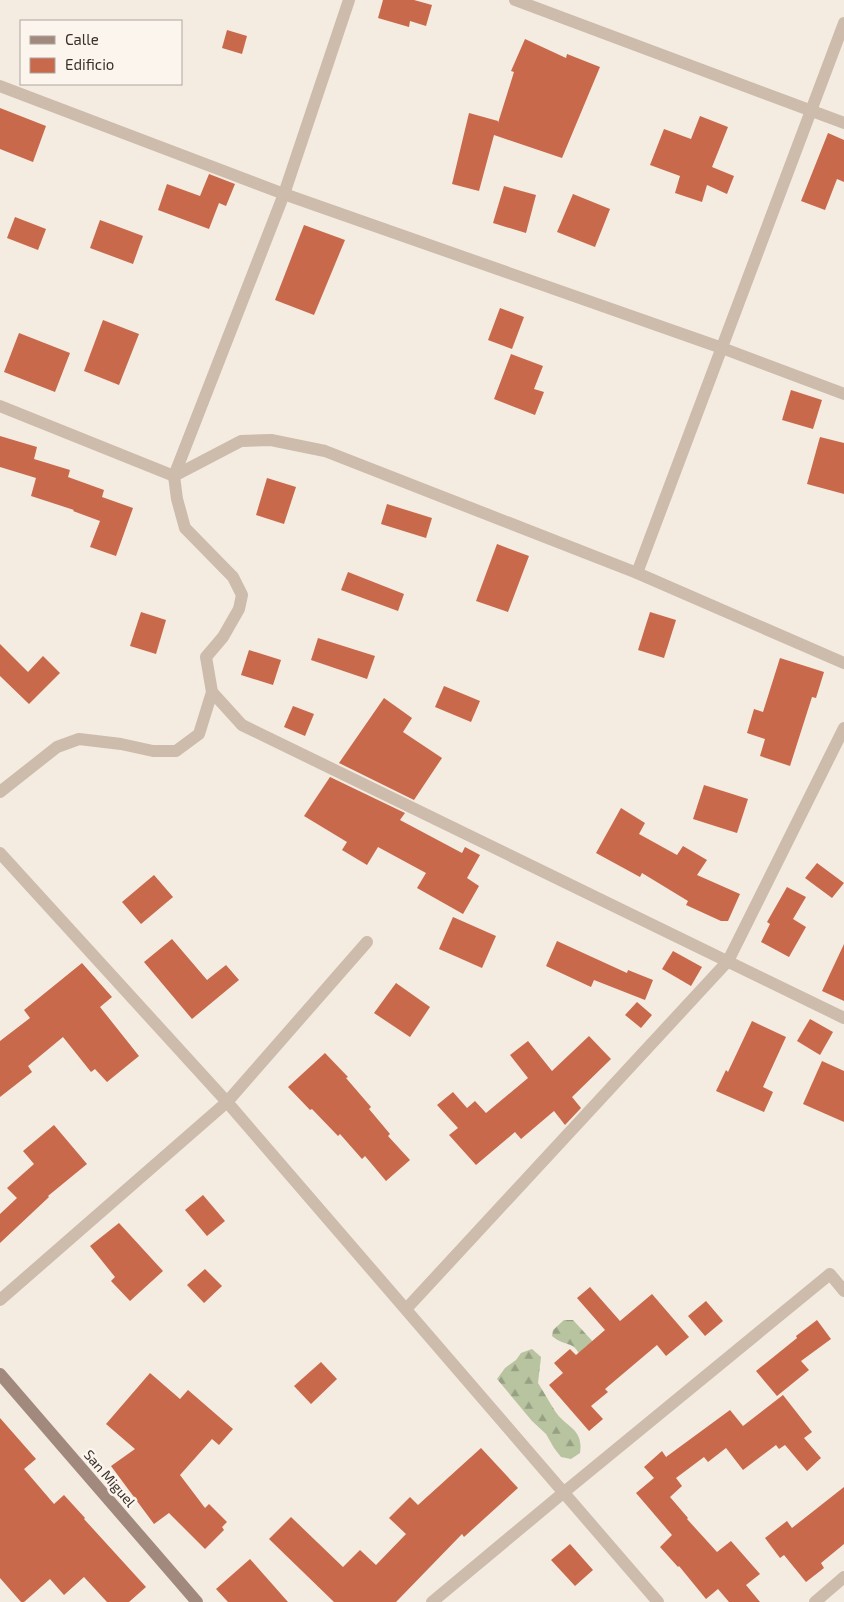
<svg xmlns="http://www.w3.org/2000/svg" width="844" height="1602" font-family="'Exo 2',sans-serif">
<defs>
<pattern id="forest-firs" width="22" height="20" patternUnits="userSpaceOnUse" patternTransform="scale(1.25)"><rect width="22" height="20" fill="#b8c4a0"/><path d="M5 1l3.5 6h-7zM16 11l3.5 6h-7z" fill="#97a083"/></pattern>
</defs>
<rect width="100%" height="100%" fill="#f4ebe1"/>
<g fill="url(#forest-firs)">
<path d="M564 1320H573L596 1345 580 1356C574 1340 564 1347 552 1336L553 1330Z"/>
<path d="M532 1349 541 1357 538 1383C544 1392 549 1402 555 1411 565 1427 584 1428 580 1453L571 1459 561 1457 554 1448 546 1434 532 1421 497 1379 505 1368 516 1360 521 1353Z"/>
</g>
<g fill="#c8694b">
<path d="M383 0H414L432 5 426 26 410 21 409 27 378 18Z"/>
<path d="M227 30 247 36 242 54 222 48Z"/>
<path d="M525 39 566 58 567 54 600 67 562 158 494 135 479 191 452 184 469 113 498 121V123L514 72 511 71Z"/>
<path d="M0 108 46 126 33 162 0 149Z"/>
<path d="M700 116 728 127 712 167 734 176 727 194 707 185 702 202 675 193 680 176 650 165 664 129 691 139Z"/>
<path d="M828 133 844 140V182L837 179 825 210 801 201Z"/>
<path d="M209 174 235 184 226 206 219 203 209 229 158 210 167 184 200 196Z"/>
<path d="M504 186 536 195 526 233 493 223Z"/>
<path d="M573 194 610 209 595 247 557 232Z"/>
<path d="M15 217 46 229 38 250 7 238Z"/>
<path d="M100 220 143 236 133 264 90 248Z"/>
<path d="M304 225 345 240 314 315 275 300Z"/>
<path d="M500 308 524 317 512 349 488 340Z"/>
<path d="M103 320 139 334 119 385 84 371Z"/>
<path d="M19 333 70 353 55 392 4 372Z"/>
<path d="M511 354 543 366 534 389 544 392 535 415 494 399Z"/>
<path d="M791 390 822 400 813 429 782 420Z"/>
<path d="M0 436 37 447 34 459 70 470 68 477 104 490 102 497 133 508 116 556 90 547 100 521 73 511 74 510 31 496 36 478 0 467Z"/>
<path d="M820 437 844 443V494L807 484Z"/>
<path d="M267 478 296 487 284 524 256 515Z"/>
<path d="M387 504 432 518 426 538 381 524Z"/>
<path d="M497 544 529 556 508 612 476 601Z"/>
<path d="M348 572 404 594 398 611 341 590Z"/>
<path d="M141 612 166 620 156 654 130 646Z"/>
<path d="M650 612 676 620 664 658 638 650Z"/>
<path d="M318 638 375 656 367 679 311 660Z"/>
<path d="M0 644 28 672 43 656 60 673 29 704 0 676Z"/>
<path d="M249 650 281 660 273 685 241 675Z"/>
<path d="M780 658 824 672 816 698 812 697 790 766 760 756 765 739 747 733 754 709 763 712Z"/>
<path d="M444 686 480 701 471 722 435 707Z"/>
<path d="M384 698 412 718 403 732 442 758 414 800 339 763Z"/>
<path d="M293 706 314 714 305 736 284 727Z"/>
<path d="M330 777 405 813 400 820 462 853 465 847 480 855 467 878 479 886 463 914 417 888 426 873 378 847 367 865 342 850 347 842 304 816Z"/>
<path d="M704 785 748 799 737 833 693 819Z"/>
<path d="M621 808 645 823 639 834 677 855 683 846 707 860 697 875 740 894 728 921H721L686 905 688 901 642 873 640 877 596 853Z"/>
<path d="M817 863 844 883 832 898 805 878Z"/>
<path d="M154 875 173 897 141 924 122 902Z"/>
<path d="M787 887 806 897 793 919 806 927 789 957 761 942 770 924 767 922Z"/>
<path d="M453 917 496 936 482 968 439 949Z"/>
<path d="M172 939 207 980 226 965 239 980 192 1019 144 962Z"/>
<path d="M557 941 627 973 628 970 653 980 645 1000 594 980 591 987 546 966Z"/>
<path d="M844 944V1001L822 991Z"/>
<path d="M673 951 702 967 691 986 662 969Z"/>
<path d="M82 963 112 997 100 1007 139 1056 107 1082 95 1069 91 1072 63 1037 28 1066 32 1072 0 1097V1041L30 1018 24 1010Z"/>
<path d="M396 983 430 1007 410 1037 374 1013Z"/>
<path d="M637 1002 652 1015 641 1028 625 1015Z"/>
<path d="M810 1019 833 1032 820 1055 797 1041Z"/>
<path d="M752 1021 786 1037 763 1087 773 1092 764 1112 716 1091 726 1070 728 1072Z"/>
<path d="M589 1036 611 1059 572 1097 581 1108 565 1125 554 1111 521 1139 515 1132 476 1165 449 1135 458 1128 437 1105 453 1092 467 1108 475 1101 486 1113 528 1078 510 1055 528 1041 552 1071Z"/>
<path d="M325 1053 348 1077 346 1078 371 1107 369 1109 390 1134 388 1136 410 1160 386 1181 365 1156 362 1159 340 1134 338 1136 312 1109 310 1110 288 1087Z"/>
<path d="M822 1061 844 1071V1122L803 1104Z"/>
<path d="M54 1125 87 1164 48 1196 49 1197 0 1243V1214L17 1198 7 1188 34 1164 23 1151Z"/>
<path d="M203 1195 225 1221 207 1236 185 1210Z"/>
<path d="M119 1223 163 1271 130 1301 111 1281 115 1277 90 1246Z"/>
<path d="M205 1269 222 1286 204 1303 187 1285Z"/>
<path d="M590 1287 620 1321 652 1294 689 1337 666 1356 657 1345 605 1389 608 1392 591 1406 603 1419 589 1431 549 1385 563 1373 554 1363 570 1349 576 1355 605 1330 577 1298Z"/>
<path d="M706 1301 723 1321 705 1336 688 1316Z"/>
<path d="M817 1320 831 1339 801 1361 809 1370 777 1396 756 1371 797 1338 796 1336Z"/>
<path d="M321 1362 337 1379 311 1404 294 1386Z"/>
<path d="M150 1373 180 1399 188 1390 233 1429 219 1445 212 1439 180 1475 205 1508 209 1504 227 1522 222 1527 224 1530 205 1549 169 1513 154 1524 111 1466 135 1449 106 1424Z"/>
<path d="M783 1395 812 1432 804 1438 821 1458 807 1471 785 1445 779 1449 776 1445 743 1470 726 1448 708 1462 704 1457 676 1478 682 1486 670 1497 688 1518 687 1519 717 1552 731 1541 760 1574 746 1585 760 1602H729L718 1589 706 1599 679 1566 678 1567 660 1547 672 1535 636 1493 654 1478 644 1467 662 1451 666 1457 730 1410 743 1426Z"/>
<path d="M0 1418 36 1459 24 1469 54 1504 64 1495 85 1518 84 1519 146 1587 129 1602H107L84 1577 64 1595 50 1579 24 1602H21L0 1578Z"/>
<path d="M481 1448 518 1488 464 1537 462 1534 396 1602H334L269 1539 291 1517 343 1567 360 1550 376 1565 406 1534 389 1518 410 1497 418 1505Z"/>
<path d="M844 1487V1544L821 1563 824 1568 806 1582 784 1555 780 1558 765 1538 787 1521 792 1528Z"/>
<path d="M570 1544 593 1570 575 1586 551 1560Z"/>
<path d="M250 1559 288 1602H228L216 1589Z"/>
</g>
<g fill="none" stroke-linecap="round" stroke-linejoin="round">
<g stroke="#cdbbac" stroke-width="12">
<path d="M349 0 284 194 174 476 177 499 185 528 233 577 242 595 239 609 223 637 206 657 212 692 242 725 844 1018"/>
<path d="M515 0 844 123"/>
<path d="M0 86 284 194 722 348 844 394"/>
<path d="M0 406 174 476 241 441 271 440 325 451 637 573 844 663"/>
<path d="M637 573 844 23"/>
<path d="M0 792 57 747 79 739 121 744 153 751H176L199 734 212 692"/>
<path d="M0 853 227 1102 658 1602"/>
<path d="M0 1300 227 1102 367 942"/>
<path d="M407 1308 728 961 844 728"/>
<path d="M432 1602 563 1493 830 1274 844 1291"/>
<path d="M815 1602 844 1577"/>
</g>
<path stroke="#a18a7d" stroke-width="12" d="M0 1374 197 1602"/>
</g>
<g text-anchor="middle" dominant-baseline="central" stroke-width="5" stroke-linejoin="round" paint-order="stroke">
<g font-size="14" fill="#3b302b" stroke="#fbf5ee">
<text transform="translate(110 1478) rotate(49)">San Miguel</text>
</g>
</g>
<rect x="20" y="20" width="162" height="65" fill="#fbf5ee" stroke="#aea6a0"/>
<rect x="30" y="36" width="25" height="8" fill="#a18a7d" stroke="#aea6a0"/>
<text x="65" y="45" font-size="15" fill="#3b302b">Calle</text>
<rect x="30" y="58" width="25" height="15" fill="#c8694b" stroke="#aea6a0"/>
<text x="65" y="70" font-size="15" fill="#3b302b">Edificio</text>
</svg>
